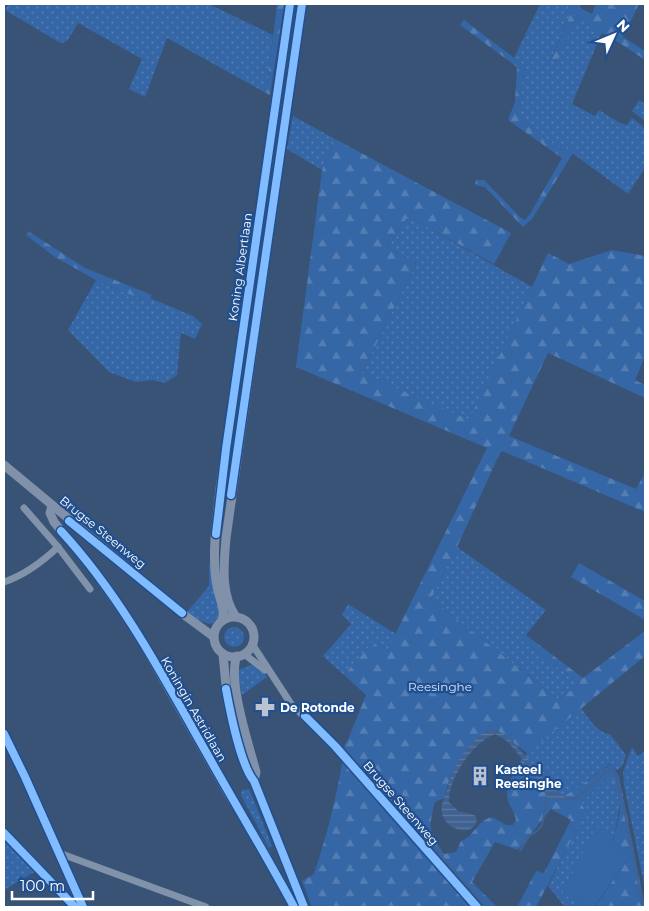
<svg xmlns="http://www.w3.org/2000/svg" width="649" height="911" font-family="Montserrat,sans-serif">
<defs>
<pattern id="grass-dots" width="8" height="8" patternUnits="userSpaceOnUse" patternTransform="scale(1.25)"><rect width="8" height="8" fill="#3566a6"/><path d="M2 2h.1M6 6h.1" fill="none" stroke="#537db3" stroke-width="1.8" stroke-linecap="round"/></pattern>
<pattern id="forest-firs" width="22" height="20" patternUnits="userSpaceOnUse" patternTransform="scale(1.25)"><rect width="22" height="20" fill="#3566a6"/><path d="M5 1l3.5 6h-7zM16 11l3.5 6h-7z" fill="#537db3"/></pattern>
<pattern id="water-rules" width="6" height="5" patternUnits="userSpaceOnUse" patternTransform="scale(1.25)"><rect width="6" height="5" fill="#406290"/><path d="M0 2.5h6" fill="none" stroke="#5d7aa1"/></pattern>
</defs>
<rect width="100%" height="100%" fill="#395377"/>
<g fill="url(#grass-dots)">
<path d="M9 4H209L273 35 266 93 167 38 145 97 129 89 142 59 78 23 68 40 62 43 57 41 5 10Z"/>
<path d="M540 4H570L567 10 571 13 551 59 557 62 576 18 602 32 572 104 595 116 599 110 620 123 627 125 632 118 645 128V168L628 194 572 153 574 150 565 153 517 116 525 66 514 58Z"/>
<path d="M639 100 645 104V121L632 111Z"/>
<path d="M293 116 335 139 322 170 287 149Z"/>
<path d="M408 216 532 287 469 421 362 373 416 264 388 246Z"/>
<path d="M96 280 148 302 150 298 193 316 202 324 195 339 181 333 177 375 165 383 152 380 136 382 109 372 68 330Z"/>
<path d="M457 547 546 610 522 640 579 683 559 700 431 599Z"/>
<path d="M209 564H213L221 609 219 620 209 624 196 619 187 612 209 586Z"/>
<path d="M348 604 396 634 386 654 373 642 344 675 323 656 351 624 342 615Z"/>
<circle cx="234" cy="637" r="10"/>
<path d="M252 664 264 672 267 677 242 695 237 670 247 667Z"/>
<path d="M581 708C588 717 598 734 610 734L626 755C624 760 623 770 616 770L610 764 573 791 558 798 520 762 527 753Z"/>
<path d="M632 747 638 756 645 751V889L624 785 623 772Z"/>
<path d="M611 775 620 804 614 837 613 841 596 827 563 894 586 907H565L548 886 585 812 581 803Z"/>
<path d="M249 789 272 846 269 848 241 795 242 790Z"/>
<path d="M4 837 36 871 4 890Z"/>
</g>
<g fill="url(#forest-firs)">
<path d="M277 4H284L270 95 266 93Z"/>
<path d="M570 4H581L580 8 592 14 596 4H639L623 37 645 51V60L618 42 576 18 558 61 557 62 551 60 571 13 567 11Z"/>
<path d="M464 20 525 66 517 116 565 153 569 147 575 150 532 219 523 227 485 187 475 185 476 180H484L520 217 525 220 530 214 562 158 508 120 515 102 517 67 460 25Z"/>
<path d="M335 139 511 233 494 264 408 216 388 246 416 264 362 373 469 420 548 253 569 264 612 250 645 256V356L635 380 645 385V398L548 353 509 436 636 489 645 473V512L502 451 500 453 457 547 431 599 559 700 579 683 522 640 526 635 583 678 645 631V656L527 753 497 730 464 753 450 777 444 798 435 802C428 829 429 832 444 854L456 852 461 841C475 836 476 821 492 817L506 825H513L516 820C515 813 510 807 508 801 504 788 514 773 520 762L558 798 571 792 611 764 619 776 645 907H597L596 905 630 856 613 841 620 812V804L611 775 581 803 586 812 536 907H517L536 871 544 873 571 820 551 809 518 850 495 842 472 882 497 907H312L302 881 314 874C328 832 339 788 345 744L347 742 366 695 344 675 373 642 386 653 487 448 296 367 322 170Z"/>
<path d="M28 231 85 268 152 295 148 302 96 280 55 257 26 235Z"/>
<path d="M579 563 645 601V620L571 577Z"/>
<path d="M39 866 79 907H71L35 870Z"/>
</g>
<path fill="#3566a6" d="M596 826 630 856 594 907H586L562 894Z"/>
<path fill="url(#water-rules)" d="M489 729C512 732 529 763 543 779 550 787 559 793 568 800L561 801 555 798 547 800 541 781 507 741 495 734C474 741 447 780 449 802L458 811 474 815 477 819C474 838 448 830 443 817 439 806 445 797 448 787 449 783 449 779 451 776 458 758 472 739 489 729Z"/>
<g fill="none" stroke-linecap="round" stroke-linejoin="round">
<g stroke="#406290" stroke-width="2">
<path d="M355 760 487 907"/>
<path d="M566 799 576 798 610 769 612 770 616 775 632 846 643 907"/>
<path d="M520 851 529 836 537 831 542 825 547 798"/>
</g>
<g stroke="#8193aa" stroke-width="7">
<path d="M24 508 58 547"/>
<path d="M4 582C25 575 42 562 58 547L90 589"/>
<path d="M252 644 291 704 335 746 477 907"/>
<path d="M244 654 265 670"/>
<path d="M4 734 25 777 83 907"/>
<path d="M59 853 206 907"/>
</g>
<g stroke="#8091a9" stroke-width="9">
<path d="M4 465 187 617 214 637"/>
<path d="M52 506 50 513 54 522 94 571 136 631 228 793 260 844 294 907"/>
<path d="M236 617C220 594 224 564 226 538L302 4"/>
<circle cx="234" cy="637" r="20"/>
<path d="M222 621C226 610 219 598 217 586 211 555 217 520 220 489L290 4"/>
<path d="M223 654 227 696 237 735 249 775 254 781 304 907"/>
<path d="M237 656C227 679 249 746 256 772L254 781"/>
</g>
<defs>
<g id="cycleway">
<path d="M231 495 302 4"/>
<path d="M69 521 182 613"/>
<path d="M61 531C121 596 163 676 206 752 235 804 266 855 294 907"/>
<path d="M216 534 226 449 290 4"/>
<path d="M226 689C230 711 241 766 254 781L304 907"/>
<path d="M305 716 335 746 477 907"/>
<path d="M4 734 25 777 83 907"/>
<path d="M4 833 75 907"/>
</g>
</defs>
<use href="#cycleway" stroke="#204f90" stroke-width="11"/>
<use href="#cycleway" stroke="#80bcff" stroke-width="8"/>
</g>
<defs>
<symbol id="pharmacy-bare" viewBox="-9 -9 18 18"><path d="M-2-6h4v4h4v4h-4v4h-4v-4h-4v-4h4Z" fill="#bac3cf" stroke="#204f90" stroke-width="2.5" paint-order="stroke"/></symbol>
<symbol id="building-bare" viewBox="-9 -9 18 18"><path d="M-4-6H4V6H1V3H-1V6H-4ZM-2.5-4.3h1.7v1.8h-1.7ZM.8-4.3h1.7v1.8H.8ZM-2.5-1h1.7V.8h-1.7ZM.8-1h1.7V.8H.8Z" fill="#bac3cf" stroke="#204f90" stroke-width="2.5" paint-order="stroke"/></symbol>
</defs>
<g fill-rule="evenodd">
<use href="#pharmacy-bare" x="251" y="693" width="28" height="28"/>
<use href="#building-bare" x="466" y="762" width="28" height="28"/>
</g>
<g text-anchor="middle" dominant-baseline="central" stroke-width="4.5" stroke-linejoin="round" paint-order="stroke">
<g font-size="12" fill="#fff" stroke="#204f90">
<text transform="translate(240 267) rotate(-82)">Koning Albertlaan</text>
<text transform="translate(103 532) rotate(39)">Brugse Steenweg</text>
<text transform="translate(194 709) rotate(60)">Koningin Astridlaan</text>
<text transform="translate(401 803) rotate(49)">Brugse Steenweg</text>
</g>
<g font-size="12" fill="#d6e5f9" stroke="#204f90">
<text x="440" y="686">Reesinghe</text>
</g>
<g font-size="12" font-weight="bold" fill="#fff" stroke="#204f90" text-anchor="start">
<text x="280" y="707">De Rotonde</text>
<text x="495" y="769">Kasteel<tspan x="495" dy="14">Reesinghe</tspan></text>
</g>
</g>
<rect width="649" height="911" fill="none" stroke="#ffffff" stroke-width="10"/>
<g transform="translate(614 35) rotate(46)" stroke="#204f90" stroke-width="4" paint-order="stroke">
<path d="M0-4L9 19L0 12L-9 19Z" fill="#ffffff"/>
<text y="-8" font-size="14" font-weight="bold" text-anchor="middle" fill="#ffffff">N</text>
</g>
<path d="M12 891v8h81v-8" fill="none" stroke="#ffffff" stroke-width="2.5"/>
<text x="20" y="891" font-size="15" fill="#ffffff" stroke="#204f90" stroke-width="4" paint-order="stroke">100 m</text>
</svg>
